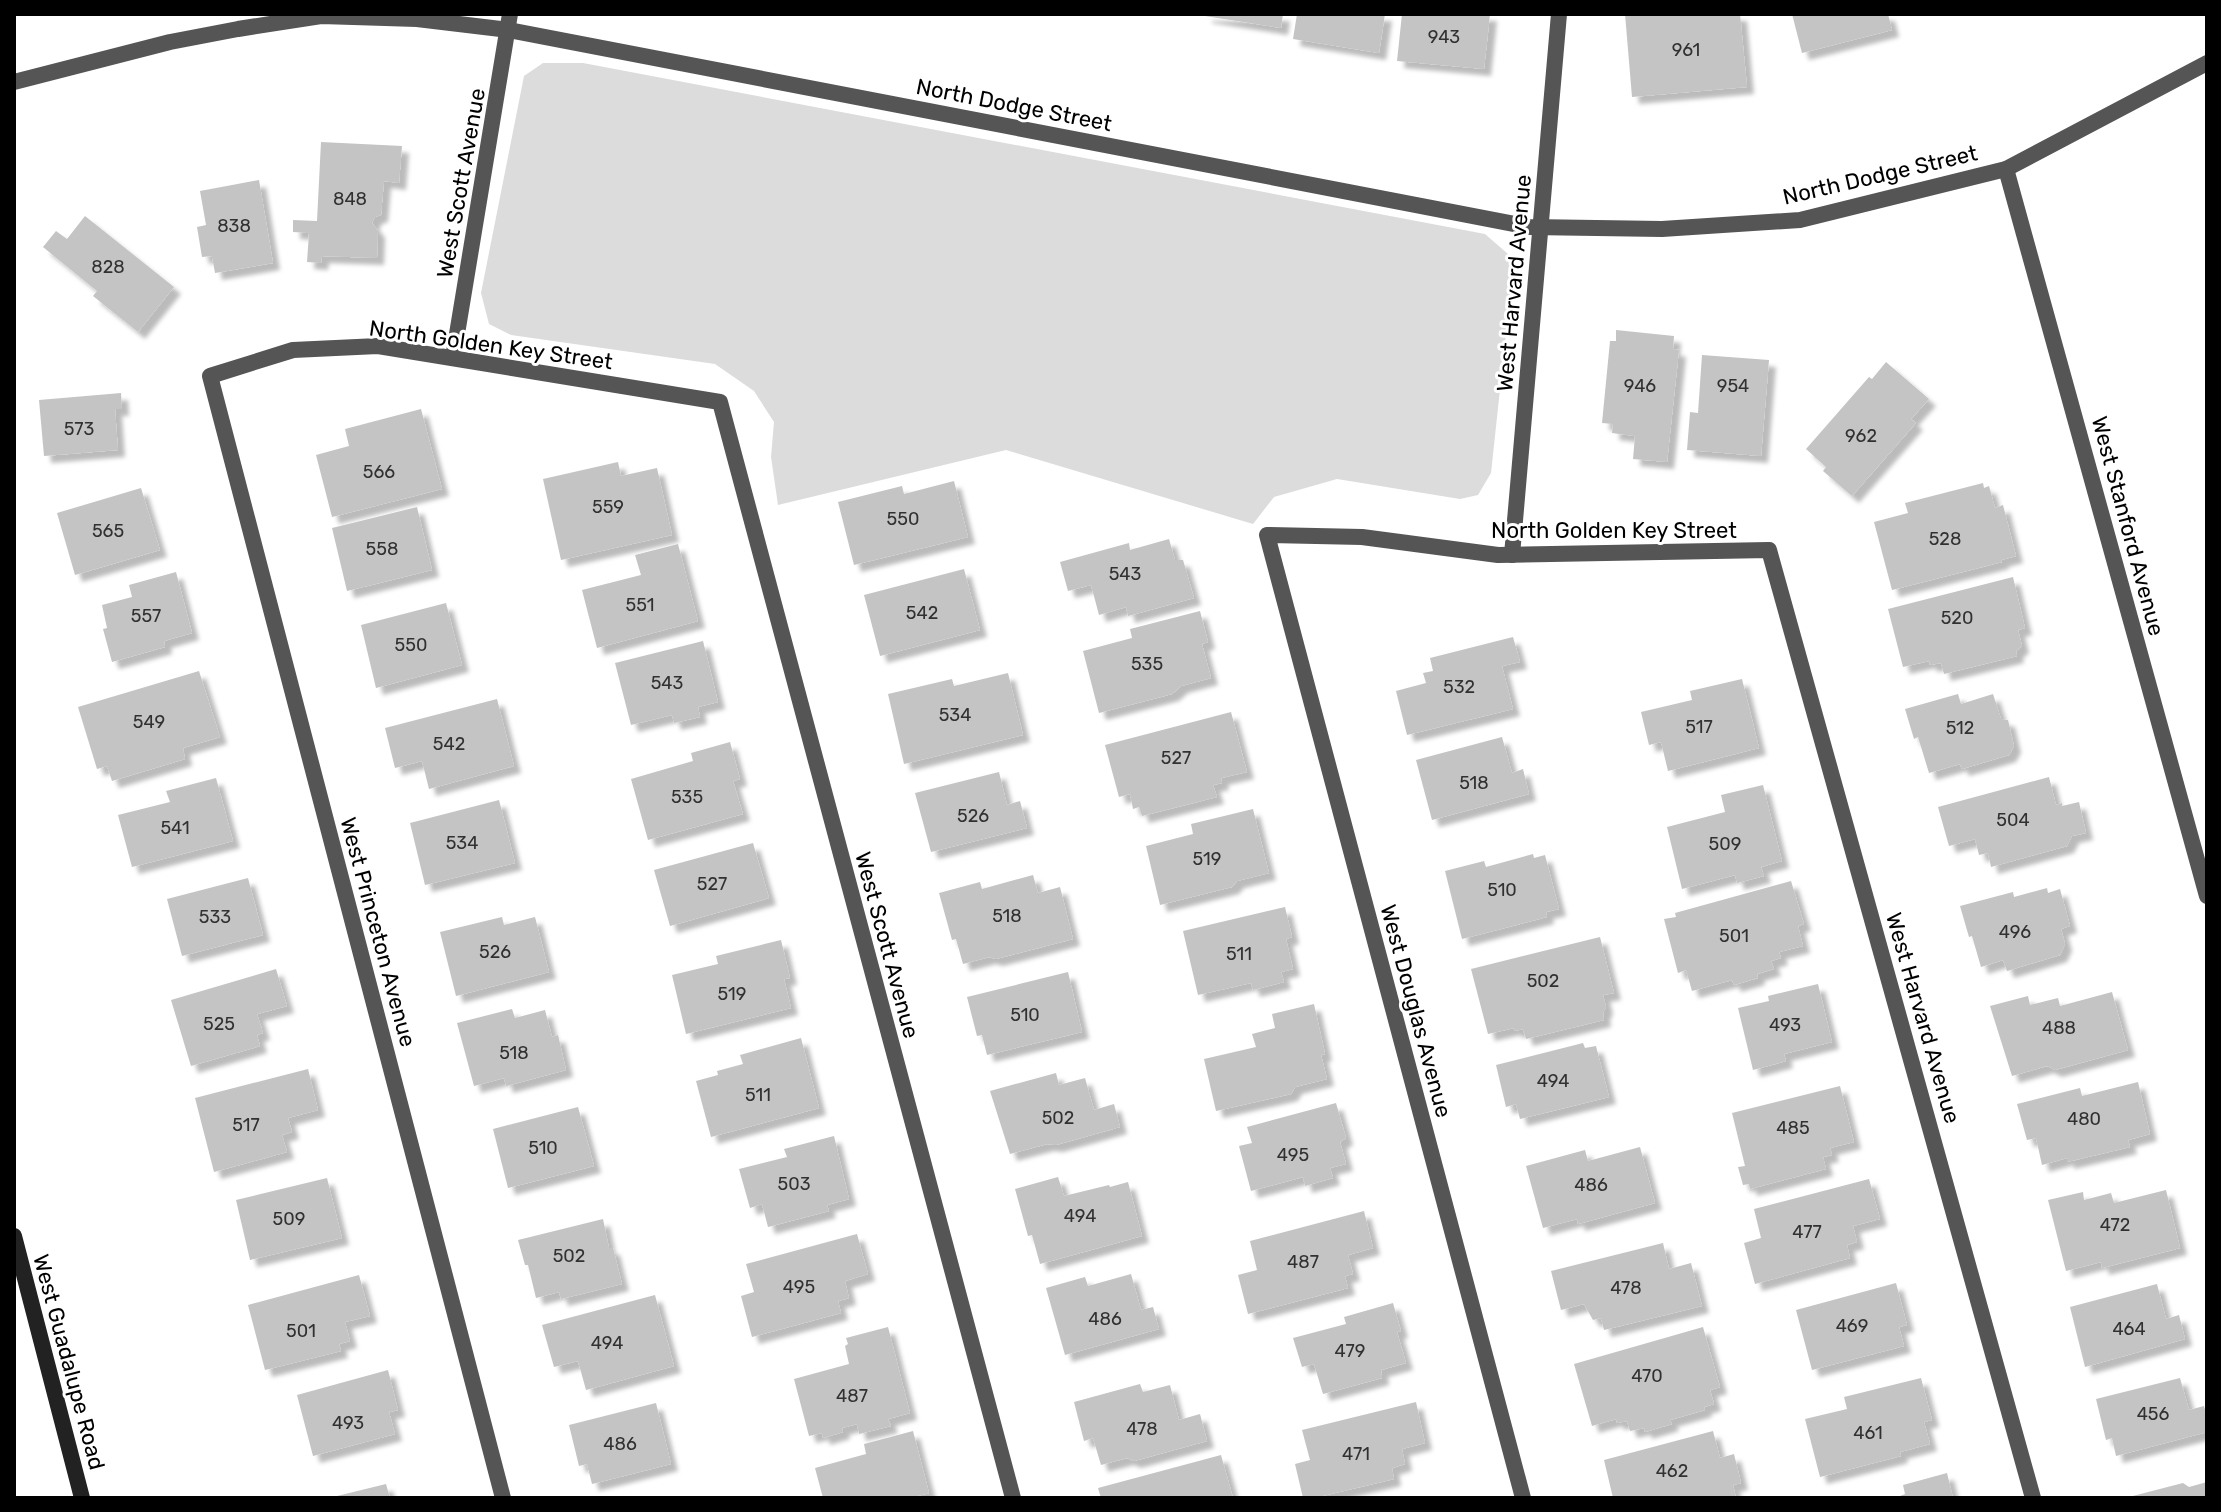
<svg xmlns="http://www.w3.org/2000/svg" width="2221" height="1512" font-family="Rubik,sans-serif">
<defs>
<filter id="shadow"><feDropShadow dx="7" dy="7" stdDeviation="2" flood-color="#0004"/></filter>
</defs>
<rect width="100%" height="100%" fill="#fff"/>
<path fill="#dcdcdc" d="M543 63H583L1485 234 1508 254 1512 278 1491 473 1478 495 1460 499 1337 479 1274 497 1253 524 1006 450 778 505 771 457 774 422 754 391 715 364 511 335 489 324 481 293 524 76Z"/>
<g fill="#c4c4c4" filter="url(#shadow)">
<path d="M1205 14H1283L1281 28 1205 16Z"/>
<path d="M1297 14H1385L1379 53 1293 39Z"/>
<path d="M1402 14H1490L1484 69 1397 61Z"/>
<path d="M1625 14H1740L1747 87 1632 97Z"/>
<path d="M1792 14H1888L1892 30 1802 53Z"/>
<path d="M321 142 402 146 399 183 384 181 381 215 375 217 372 223 378 231 377 258 322 256 321 263 307 262 309 233 293 232V220L317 221Z"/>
<path d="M259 180 273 263 215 273 212 256 202 257 197 227 206 225 200 191Z"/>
<path d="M85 216 174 287 138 332 93 296 97 291 43 247 56 231 67 239Z"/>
<path d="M1616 330 1674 336 1673 349 1679 350 1667 462 1633 459 1635 436 1612 433 1613 424 1602 423 1610 341H1616Z"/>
<path d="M1702 355 1769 360 1761 456 1687 450 1690 412 1698 413Z"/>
<path d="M1886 362 1929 399 1911 419 1916 423 1852 496 1823 471 1826 467 1806 449 1869 377 1872 379Z"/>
<path d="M121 393 122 409H115L118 450 44 456 39 400Z"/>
<path d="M421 409 442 489 332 517 316 455 349 446 345 429Z"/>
<path d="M618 462 621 476 657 468 672 535 561 560 543 479Z"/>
<path d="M954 481 968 537 854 565 838 502 902 486 904 494Z"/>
<path d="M1983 483 1984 488 1989 486 1995 508 2003 505 2016 556 2001 560 2002 562 1892 590 1874 522 1908 513 1905 503Z"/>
<path d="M141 488 160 550 75 575 57 513Z"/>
<path d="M417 507 432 570 347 591 332 528Z"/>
<path d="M1169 539 1175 560H1183L1194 598 1128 616 1126 607 1099 615 1091 585 1068 591 1060 562 1129 543 1130 550Z"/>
<path d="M678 544 698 621 597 648 582 590 641 575 635 555Z"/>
<path d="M964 569 980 630 880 656 864 595Z"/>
<path d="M176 572 192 633 164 641 165 647 112 662 103 629 107 628 102 605 132 597 129 585Z"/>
<path d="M2013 577 2025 628 2018 630 2022 646 2016 651 2017 656 1944 674 1941 663 1930 665 1929 661 1903 667 1888 609Z"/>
<path d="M446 603 462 665 376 688 361 625Z"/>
<path d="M1200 611 1208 642 1202 644 1211 678 1181 686 1172 694 1099 713 1083 651 1132 638 1130 629Z"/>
<path d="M1513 637 1520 662 1502 666 1513 709 1407 735 1396 691 1426 683 1423 673 1433 671 1430 658Z"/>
<path d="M703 641 718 702 698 707 700 717 674 723 672 715 631 725 615 663Z"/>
<path d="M199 671 220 737 183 748 185 759 112 781 107 766 97 769 78 707Z"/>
<path d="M1008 673 1023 735 904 764 888 694 952 679 954 686Z"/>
<path d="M1742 679 1759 748 1668 771 1661 742 1649 745 1641 712 1692 700 1690 691Z"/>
<path d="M1958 694 1961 704 1993 694 2001 719 2008 720 2014 746 2009 755 1962 769 1960 764 1929 773 1918 737 1914 739 1905 709Z"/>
<path d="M497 699 514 766 429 789 422 761 395 768 385 728Z"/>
<path d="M1231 712 1247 772 1221 778 1222 783 1213 785 1217 797 1142 816 1139 807 1133 809 1130 794 1119 797 1105 745Z"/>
<path d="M1502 737 1512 773 1523 769 1529 794 1432 820 1416 760Z"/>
<path d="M730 742 740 779 733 781 743 814 648 840 631 779 693 761 691 753Z"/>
<path d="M999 772 1007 805 1020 801 1027 828 931 852 915 793Z"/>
<path d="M2049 777 2056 805 2062 803V806L2079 802 2086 833 2072 836 2067 846 1991 867 1988 853 1979 855 1975 839 1949 846 1938 807Z"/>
<path d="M216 778 233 841 132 867 118 815 170 802 166 791Z"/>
<path d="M1763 785 1782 861 1761 867 1764 876 1737 883 1735 875 1682 889 1667 827 1725 812 1721 795Z"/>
<path d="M499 800 515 863 425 885 410 823Z"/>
<path d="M1253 809 1269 873 1237 881 1232 887 1160 905 1146 846 1193 834 1191 824Z"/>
<path d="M753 843 769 898 670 926 654 870Z"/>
<path d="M1533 854 1534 858 1545 855 1559 909 1546 912 1547 917 1462 939 1445 871 1484 861 1486 867Z"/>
<path d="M1033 875 1038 893 1060 887 1073 939 996 959 989 957 963 964 956 939 952 940 939 893 980 882 982 889Z"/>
<path d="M248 878 263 935 182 956 167 899Z"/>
<path d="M1791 881 1804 924 1798 926 1803 946 1779 952 1781 958 1771 961 1774 969 1757 974 1758 978 1734 985 1732 980 1692 991 1686 970 1678 973 1664 919 1676 917 1675 913Z"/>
<path d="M2047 888 2048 893 2060 889 2070 926 2061 929 2065 944 2060 955 2007 971 2003 960 1981 967 1972 936 1969 937 1960 906 2013 892 2014 897Z"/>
<path d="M1285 907 1292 937 1286 939 1293 969 1281 972 1284 982 1253 990 1251 983 1198 995 1183 931Z"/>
<path d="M502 917 504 925 535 917 549 972 456 996 440 932Z"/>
<path d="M1600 937 1614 993 1603 995 1606 1007 1603 1013 1604 1020 1526 1039 1523 1029 1515 1031 1514 1028 1488 1034 1471 969Z"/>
<path d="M781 940 790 978 784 979 791 1008 686 1034 672 975 718 964 716 956Z"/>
<path d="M276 969 287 1006 257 1014 263 1033 257 1035 260 1046 191 1066 171 1000Z"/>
<path d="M1068 972 1082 1032 987 1055 982 1035 977 1036 967 997Z"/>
<path d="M1818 984 1832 1042 1784 1054 1786 1061 1753 1070 1738 1008 1769 1001 1768 996Z"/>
<path d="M2112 992 2128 1050 2055 1070 2047 1066 2012 1076 1990 1006 2028 996 2030 1005 2058 998 2060 1006Z"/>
<path d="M1314 1004 1325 1054 1321 1055 1327 1079 1295 1087 1291 1094 1216 1111 1204 1059 1256 1047 1252 1034 1275 1028 1272 1014Z"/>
<path d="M512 1009 515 1018 545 1010 552 1037 558 1035 566 1070 506 1086 504 1078 474 1086 457 1023Z"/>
<path d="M801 1038 819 1108 711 1137 696 1081 718 1075 717 1071 743 1064 740 1055Z"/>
<path d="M1583 1043 1585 1048 1596 1046 1609 1097 1520 1119 1516 1104 1506 1107 1496 1065Z"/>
<path d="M308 1069 318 1110 288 1118 292 1132 282 1135 287 1152 214 1172 195 1098Z"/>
<path d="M1056 1073 1059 1085 1085 1078 1094 1110 1114 1104 1120 1127 1056 1145 1047 1144 1010 1154 990 1091Z"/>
<path d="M2138 1082 2150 1134 2128 1140 2130 1147 2067 1162V1158L2042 1165 2036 1138 2027 1140 2017 1104 2080 1088 2082 1096Z"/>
<path d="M1840 1086 1854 1142 1830 1148 1832 1155 1823 1157 1826 1169 1750 1189 1749 1184 1743 1185 1738 1167 1745 1166 1732 1113Z"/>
<path d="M1336 1103 1346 1138 1340 1142 1346 1164 1330 1168 1333 1178 1305 1186 1303 1177 1251 1191 1239 1146 1252 1143 1247 1127Z"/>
<path d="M578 1107 594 1166 508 1188 493 1129Z"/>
<path d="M834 1136 849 1199 827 1205 829 1211 768 1227 762 1204 750 1208 739 1169 787 1157 784 1149Z"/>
<path d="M1640 1147 1655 1203 1578 1224 1577 1219 1543 1228 1526 1166 1585 1150 1588 1161Z"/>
<path d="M1058 1177 1064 1196 1109 1185 1110 1187 1128 1182 1142 1236 1040 1264 1032 1235 1028 1236 1015 1189Z"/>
<path d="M327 1178 342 1238 250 1260 236 1200Z"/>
<path d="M1869 1179 1880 1219 1853 1226 1857 1242 1847 1245 1850 1258 1755 1284 1744 1243 1761 1238 1754 1209Z"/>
<path d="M2166 1190 2180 1248 2102 1268 2101 1262 2066 1271 2048 1200 2083 1192 2084 1200 2111 1193 2114 1203Z"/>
<path d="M1364 1211 1373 1248 1348 1255 1353 1274 1345 1276 1348 1288 1248 1314 1238 1275 1257 1270 1250 1241Z"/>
<path d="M603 1219 609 1248H613L622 1284 561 1299 559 1292 536 1298 528 1265H525L518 1240Z"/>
<path d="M857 1234 868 1274 845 1281 849 1298 838 1301 841 1313 752 1337 741 1296 754 1292 746 1264Z"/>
<path d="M1663 1243 1669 1269 1691 1263 1702 1306 1604 1330 1601 1318 1593 1320 1584 1304 1561 1310 1551 1271Z"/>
<path d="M1131 1274 1141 1310 1153 1307 1159 1329 1065 1355 1046 1288 1085 1277 1088 1286Z"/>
<path d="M359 1275 370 1316 345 1322 350 1341 339 1344 341 1351 265 1370 248 1305Z"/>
<path d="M1896 1283 1907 1325 1899 1327 1904 1346 1812 1370 1796 1310Z"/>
<path d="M2157 1284 2166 1319 2179 1315 2185 1339 2085 1367 2070 1307Z"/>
<path d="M655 1295 674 1366 586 1390 578 1361 554 1367 542 1325Z"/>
<path d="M1393 1303 1401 1331 1397 1332 1406 1363 1381 1370 1382 1378 1323 1394 1314 1364 1302 1367 1293 1338 1346 1324 1344 1317Z"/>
<path d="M888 1327 910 1413 888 1419 891 1426 859 1434 857 1424 842 1428 843 1432 823 1438 822 1433 809 1436 794 1379 849 1364 845 1346 848 1344 846 1338Z"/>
<path d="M1703 1327 1720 1387 1710 1390 1714 1404 1704 1407 1705 1410 1670 1420 1672 1424 1645 1432 1644 1428 1630 1431 1627 1421 1617 1423 1616 1419 1592 1426 1574 1364Z"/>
<path d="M388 1370 398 1410 389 1412 395 1434 313 1456 297 1395Z"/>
<path d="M1921 1378 1932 1420 1924 1422 1930 1444 1900 1452 1901 1456 1820 1477 1805 1419 1847 1409 1844 1397Z"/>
<path d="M2180 1378 2189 1410 2204 1406 2207 1417V1432L2116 1456 2112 1438 2106 1440 2096 1399Z"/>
<path d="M1140 1384 1143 1392 1170 1385 1179 1420 1200 1414 1207 1441 1134 1461 1127 1458 1101 1465 1093 1438 1084 1441 1074 1402Z"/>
<path d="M1416 1402 1425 1443 1402 1449 1405 1464 1392 1468 1394 1479 1314 1498H1303L1295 1464 1310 1460 1302 1430Z"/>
<path d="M656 1403 671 1464 592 1484 587 1464 579 1466 569 1425Z"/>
<path d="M913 1431 929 1493 910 1498H840L839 1496 823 1498 815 1468 866 1454 864 1444Z"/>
<path d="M1713 1431 1720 1458 1734 1454 1741 1483 1733 1485 1736 1498H1613L1604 1460Z"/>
<path d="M1221 1455 1233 1498H1101L1098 1488Z"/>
<path d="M1947 1473 1953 1498H1895L1905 1494 1903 1485Z"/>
<path d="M2207 1482V1498H2125L2183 1483 2189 1487Z"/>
<path d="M386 1484 390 1498H333V1497Z"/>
</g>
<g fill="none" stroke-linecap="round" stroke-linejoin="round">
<g stroke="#555" stroke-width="16">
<path d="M14 82 170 42 238 29 321 16 417 19 509 30 1530 227 1662 229 1800 220 2006 169 2207 63"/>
<path d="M2006 169 2207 896"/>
<path d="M453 358 510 14"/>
<path d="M1512 555 1559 14"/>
<path d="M503 1498 210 376 293 350 378 346 720 402 1013 1498"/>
<path d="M1523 1498 1267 535 1362 537 1498 555 1769 550 2033 1498"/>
</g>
<path stroke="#222" stroke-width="16" d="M14 1236 82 1498"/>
</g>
<g text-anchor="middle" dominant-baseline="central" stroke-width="6" stroke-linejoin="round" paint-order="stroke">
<g font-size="18" fill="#313131">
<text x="1444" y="37">943</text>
<text x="1686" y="50">961</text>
<text x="350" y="199">848</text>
<text x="234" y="226">838</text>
<text x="108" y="267">828</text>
<text x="1640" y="386">946</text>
<text x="1733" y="386">954</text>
<text x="79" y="429">573</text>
<text x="1861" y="436">962</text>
<text x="379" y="472">566</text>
<text x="608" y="507">559</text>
<text x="903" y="519">550</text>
<text x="108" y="531">565</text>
<text x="1945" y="539">528</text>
<text x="382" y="549">558</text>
<text x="1125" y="574">543</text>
<text x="640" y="605">551</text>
<text x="922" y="613">542</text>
<text x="146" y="616">557</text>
<text x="1957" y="618">520</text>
<text x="411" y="645">550</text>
<text x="1147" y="664">535</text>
<text x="667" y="683">543</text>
<text x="1459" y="687">532</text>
<text x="955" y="715">534</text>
<text x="149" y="722">549</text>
<text x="1699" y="727">517</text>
<text x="1960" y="728">512</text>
<text x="449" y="744">542</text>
<text x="1176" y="758">527</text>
<text x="1474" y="783">518</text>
<text x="687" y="797">535</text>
<text x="973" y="816">526</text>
<text x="2013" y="820">504</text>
<text x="175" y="828">541</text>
<text x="462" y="843">534</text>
<text x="1725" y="844">509</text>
<text x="1207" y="859">519</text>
<text x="712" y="884">527</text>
<text x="1502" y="890">510</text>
<text x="1007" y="916">518</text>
<text x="215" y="917">533</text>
<text x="2015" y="932">496</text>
<text x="1734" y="936">501</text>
<text x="495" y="952">526</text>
<text x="1239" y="954">511</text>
<text x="1543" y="981">502</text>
<text x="732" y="994">519</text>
<text x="1025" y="1015">510</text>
<text x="219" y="1024">525</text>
<text x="1785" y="1025">493</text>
<text x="2059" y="1028">488</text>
<text x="514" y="1053">518</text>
<text x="1553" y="1081">494</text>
<text x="758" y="1095">511</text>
<text x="1058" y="1118">502</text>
<text x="2084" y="1119">480</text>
<text x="246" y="1125">517</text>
<text x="1793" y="1128">485</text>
<text x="543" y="1148">510</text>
<text x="1293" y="1155">495</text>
<text x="794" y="1184">503</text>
<text x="1591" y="1185">486</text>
<text x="1080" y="1216">494</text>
<text x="289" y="1219">509</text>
<text x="2115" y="1225">472</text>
<text x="1807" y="1232">477</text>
<text x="569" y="1256">502</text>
<text x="1303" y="1262">487</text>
<text x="799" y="1287">495</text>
<text x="1626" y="1288">478</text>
<text x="1105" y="1319">486</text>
<text x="1852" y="1326">469</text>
<text x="2129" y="1329">464</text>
<text x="301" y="1331">501</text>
<text x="607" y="1343">494</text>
<text x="1350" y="1351">479</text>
<text x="1647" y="1376">470</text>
<text x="852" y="1396">487</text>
<text x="2153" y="1414">456</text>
<text x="348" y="1423">493</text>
<text x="1142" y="1429">478</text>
<text x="1868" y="1433">461</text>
<text x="620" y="1444">486</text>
<text x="1356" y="1454">471</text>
<text x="1672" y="1471">462</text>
</g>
<g font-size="22" fill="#000" stroke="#fff">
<text transform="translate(1014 105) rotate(11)">North Dodge Street</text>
<text transform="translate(1880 175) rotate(-13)">North Dodge Street</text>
<text transform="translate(461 183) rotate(-80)">West Scott Avenue</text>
<text transform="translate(1514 283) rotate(-85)">West Harvard Avenue</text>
<text transform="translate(491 345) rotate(8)">North Golden Key Street</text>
<text transform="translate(2128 526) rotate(75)">West Stanford Avenue</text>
<text x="1614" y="530">North Golden Key Street</text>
<text transform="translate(378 932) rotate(75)">West Princeton Avenue</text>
<text transform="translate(887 945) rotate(75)">West Scott Avenue</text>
<text transform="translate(1416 1011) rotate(75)">West Douglas Avenue</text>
<text transform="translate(1923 1018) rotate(74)">West Harvard Avenue</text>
<text transform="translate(69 1362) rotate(75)">West Guadalupe Road</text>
</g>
</g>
<rect width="2221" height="1512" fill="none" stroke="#000000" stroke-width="32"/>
</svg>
